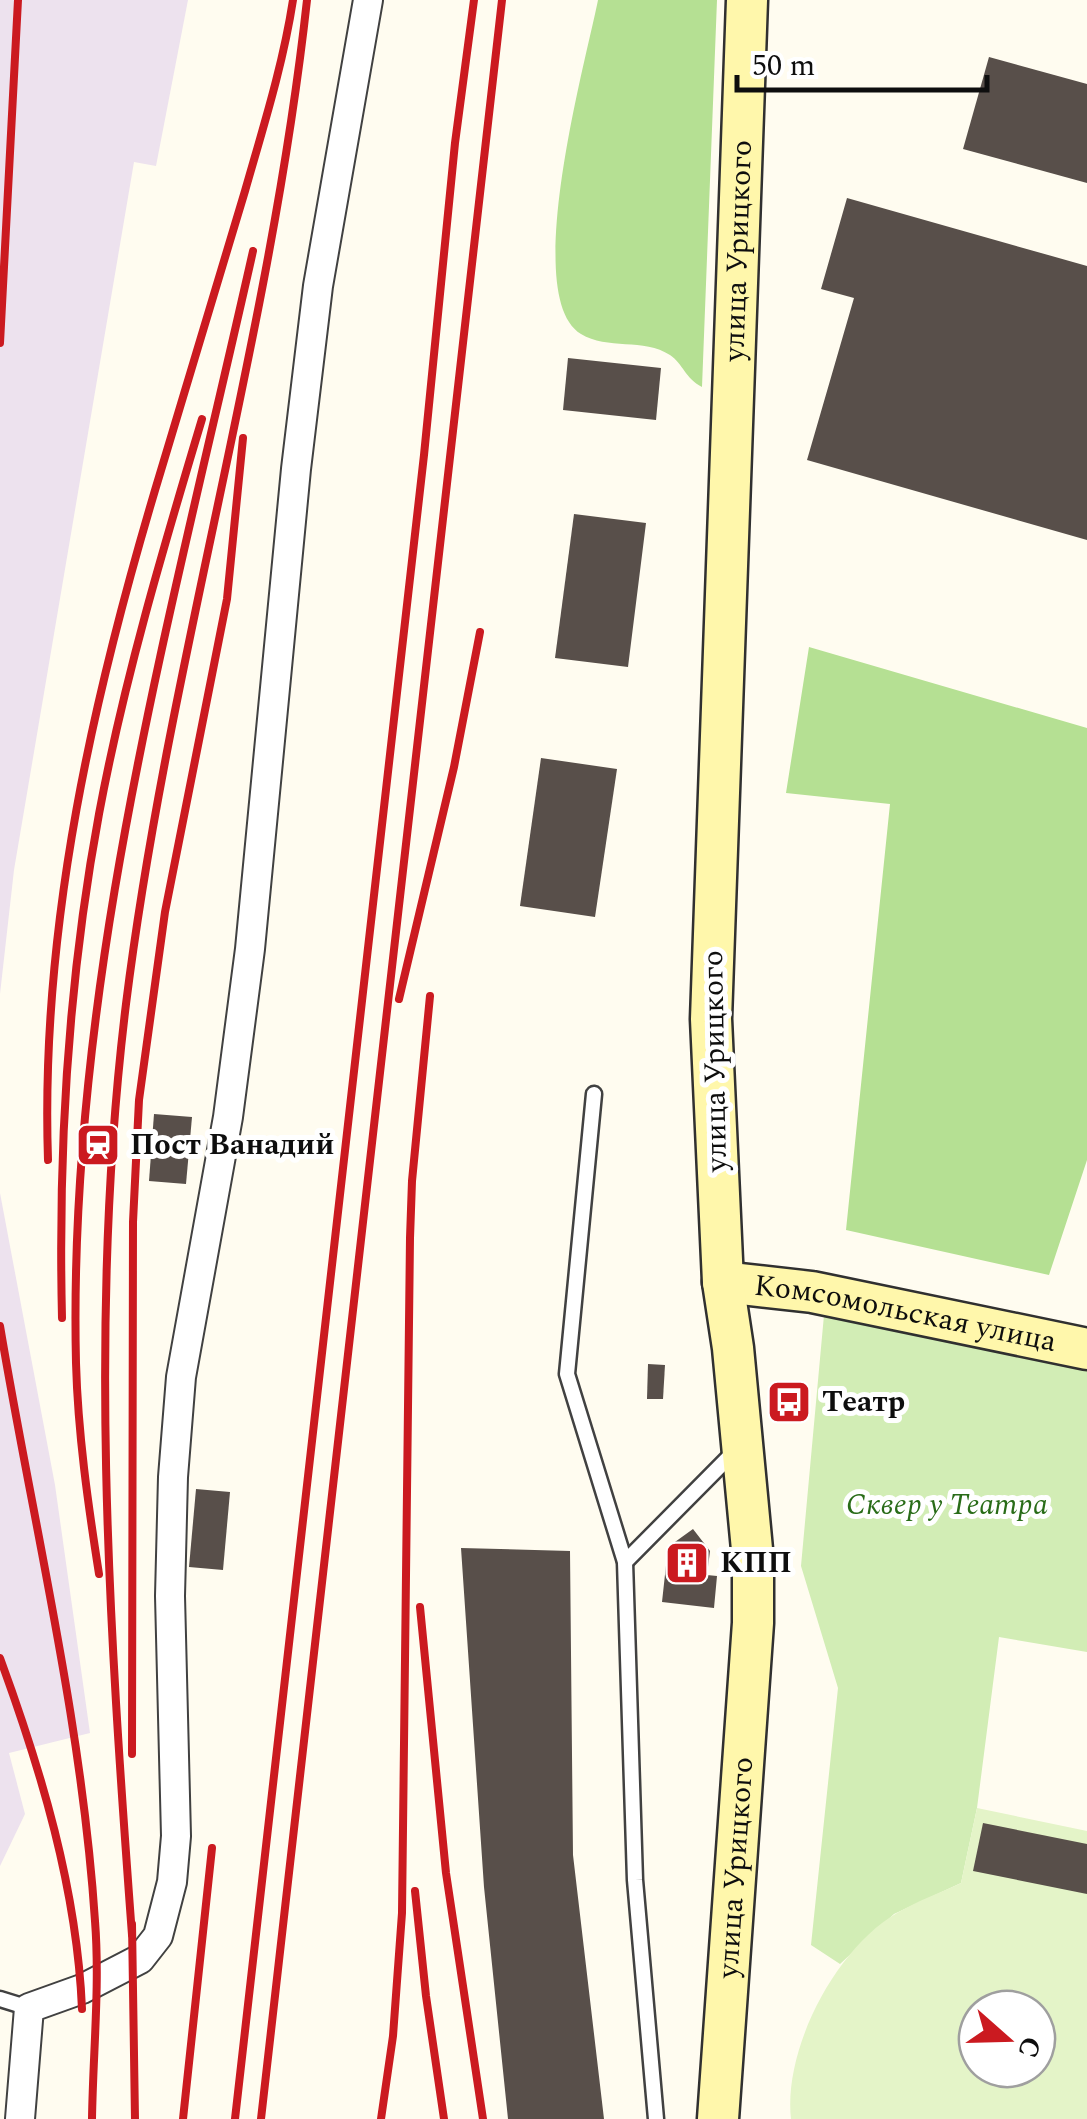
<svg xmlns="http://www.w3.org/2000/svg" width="1087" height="2119" font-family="Spectral,serif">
<rect width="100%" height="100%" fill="#fffcf0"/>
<g fill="#ede2ee">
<path d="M0 0H188L156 166 134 162 14 870 0 994Z"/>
<path d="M0 1193 55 1485 90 1733 9 1753 25 1814 0 1866Z"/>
</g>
<path fill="#d2edb5" d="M824 1315 1087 1370V1652L999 1637 977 1808 961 1883 894 1914 840 1964 811 1945 838 1688 801 1566Z"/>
<g fill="#b5e093">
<path d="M598 0H717L702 387C685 378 683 364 670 355 644 338 607 350 581 334 520 297 586 61 598 0Z"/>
<path d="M809 647 1087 728V1160L1049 1275 846 1230 890 804 786 793Z"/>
</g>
<path fill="#e4f4c8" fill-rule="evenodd" d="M977 1808 1087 1831V2119H791C783 2049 836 1948 897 1913 917 1901 940 1893 961 1883ZM977 2009H1037V2069H977Z"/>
<g fill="#584f4a">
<path d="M989 57 1087 84V183L963 149Z"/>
<path d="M847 198 1087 266V540L807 460 854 298 821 289Z"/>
<path d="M568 358 661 368 656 420 563 410Z"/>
<path d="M574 514 646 523 628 667 555 658Z"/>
<path d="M541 758 617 769 595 917 520 906Z"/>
<path d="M154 1114 192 1117 186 1184 149 1181Z"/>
<path d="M648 1364 665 1365 663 1399H647Z"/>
<path d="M196 1489 230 1492 223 1570 189 1567Z"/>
<path d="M693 1529 710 1551 707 1575 717 1576 714 1608 662 1602 668 1547Z"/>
<path d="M461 1548 570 1551 573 1855 604 2119H508L484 1887Z"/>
<path d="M983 1823 1087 1844V1894L973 1871Z"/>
</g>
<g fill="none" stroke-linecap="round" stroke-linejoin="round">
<defs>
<g id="lane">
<path d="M594 1094 567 1374 625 1562 635 1880 656 2119"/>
<path d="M625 1562 734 1452"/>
<path d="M0 1999 29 2008"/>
</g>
<path id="street" d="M20 2119 29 2008 82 1989 140 1959 158 1936 172 1882 176 1836 170 1596 173 1477 181 1377 228 1117 250 949 296 469 318 286 368 0"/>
<g id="secondary">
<path id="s1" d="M723 1282 812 1292 1087 1349"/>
<path id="s2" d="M718 2119 753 1623V1560L733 1348 723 1282 711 1019 747 0"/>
</g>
</defs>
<use href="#lane" stroke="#414141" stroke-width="19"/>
<use href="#street" stroke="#414141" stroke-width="32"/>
<use href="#secondary" stroke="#303030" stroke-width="45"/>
<use href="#lane" stroke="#fff" stroke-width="14"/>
<use href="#street" stroke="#fff" stroke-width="28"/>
<use href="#secondary" stroke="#fff7ab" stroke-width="40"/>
<g stroke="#cb1a20" stroke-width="8">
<path d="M0 343 18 0"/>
<path d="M399 999 454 767 480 632"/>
<path d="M48 1160C40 925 94 691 162 467 190 375 218 283 245 191 263 128 283 65 293 0"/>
<path d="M62 1318C58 1149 68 981 99 814 124 680 163 549 202 419"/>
<path d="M0 1326C33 1523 82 1722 95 1921 100 1986 93 2053 92 2119"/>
<path d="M99 1574C88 1504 78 1434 76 1363 67 985 171 617 253 251"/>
<path d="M420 1607 446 1873 483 2119"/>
<path d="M0 1658C41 1770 77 1889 82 2009"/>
<path d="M132 1754 133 1222 139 1100 165 912 227 599 243 438"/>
<path d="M415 1891 426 1996 444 2119"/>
<path d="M132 1924 135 2119"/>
<path d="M132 1935C109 1626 88 1313 126 1004 168 667 270 338 307 0"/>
<path d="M183 2119 212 1848"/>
<path d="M235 2119 424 455 455 143 474 0"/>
<path d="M261 2119 502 0"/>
<path d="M381 2119 393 2036 402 1913 410 1238 412 1181 430 996"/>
</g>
</g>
<defs>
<symbol id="station-square" viewBox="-11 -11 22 22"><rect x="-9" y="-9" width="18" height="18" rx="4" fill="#cb1a20" stroke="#fff"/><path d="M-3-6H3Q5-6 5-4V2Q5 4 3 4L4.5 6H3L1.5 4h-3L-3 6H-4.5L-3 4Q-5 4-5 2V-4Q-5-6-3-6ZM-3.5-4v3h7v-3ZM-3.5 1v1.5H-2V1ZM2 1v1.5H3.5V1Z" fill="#fff"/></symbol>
<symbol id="bus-square" viewBox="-11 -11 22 22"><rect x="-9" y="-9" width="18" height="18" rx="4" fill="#cb1a20" stroke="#fff"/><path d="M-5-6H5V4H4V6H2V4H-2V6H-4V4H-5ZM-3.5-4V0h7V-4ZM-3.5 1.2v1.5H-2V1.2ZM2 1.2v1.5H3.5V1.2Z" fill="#fff"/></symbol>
<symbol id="building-square" viewBox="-11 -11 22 22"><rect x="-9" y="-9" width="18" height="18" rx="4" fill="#cb1a20" stroke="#fff"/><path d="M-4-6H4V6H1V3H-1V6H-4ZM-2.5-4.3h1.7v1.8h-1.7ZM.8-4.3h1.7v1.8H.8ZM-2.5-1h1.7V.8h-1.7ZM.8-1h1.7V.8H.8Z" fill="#fff"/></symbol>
</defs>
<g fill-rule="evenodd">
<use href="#station-square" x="73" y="1120" width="50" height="50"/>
<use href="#bus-square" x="764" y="1377" width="50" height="50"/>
<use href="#building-square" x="662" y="1538" width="50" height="50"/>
</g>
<g text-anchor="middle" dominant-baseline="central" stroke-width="10" stroke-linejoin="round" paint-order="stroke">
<g font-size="30" fill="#0e0e0e" stroke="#fff">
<text stroke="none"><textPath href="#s2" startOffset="1872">улица Урицкого</textPath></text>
<text transform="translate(715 1061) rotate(-91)">улица Урицкого</text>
<text stroke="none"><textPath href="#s1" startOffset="185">Комсомольская улица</textPath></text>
<text stroke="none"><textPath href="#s2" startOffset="252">улица Урицкого</textPath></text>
</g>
<g font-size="30" font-weight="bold" fill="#0e0e0e" stroke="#fff" text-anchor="start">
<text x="130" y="1145">Пост Ванадий</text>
<text x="822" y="1402">Театр</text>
<text x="720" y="1563">КПП</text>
</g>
<g font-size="30" font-style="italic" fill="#296c18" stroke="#fff">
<text x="947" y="1505">Сквер у Театра</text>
</g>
</g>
<g transform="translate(1007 2039) rotate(110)"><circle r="48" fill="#ffffff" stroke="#9f9f9f" stroke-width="2.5"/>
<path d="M0-8L18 38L0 25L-18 38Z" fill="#cb1a20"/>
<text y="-15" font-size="28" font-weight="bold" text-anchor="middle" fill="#0e0e0e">С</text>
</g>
<path d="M737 75v15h250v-15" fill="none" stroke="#0e0e0e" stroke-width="5"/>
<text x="752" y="75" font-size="30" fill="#0e0e0e" stroke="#ffffff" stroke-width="8" paint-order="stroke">50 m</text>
</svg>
